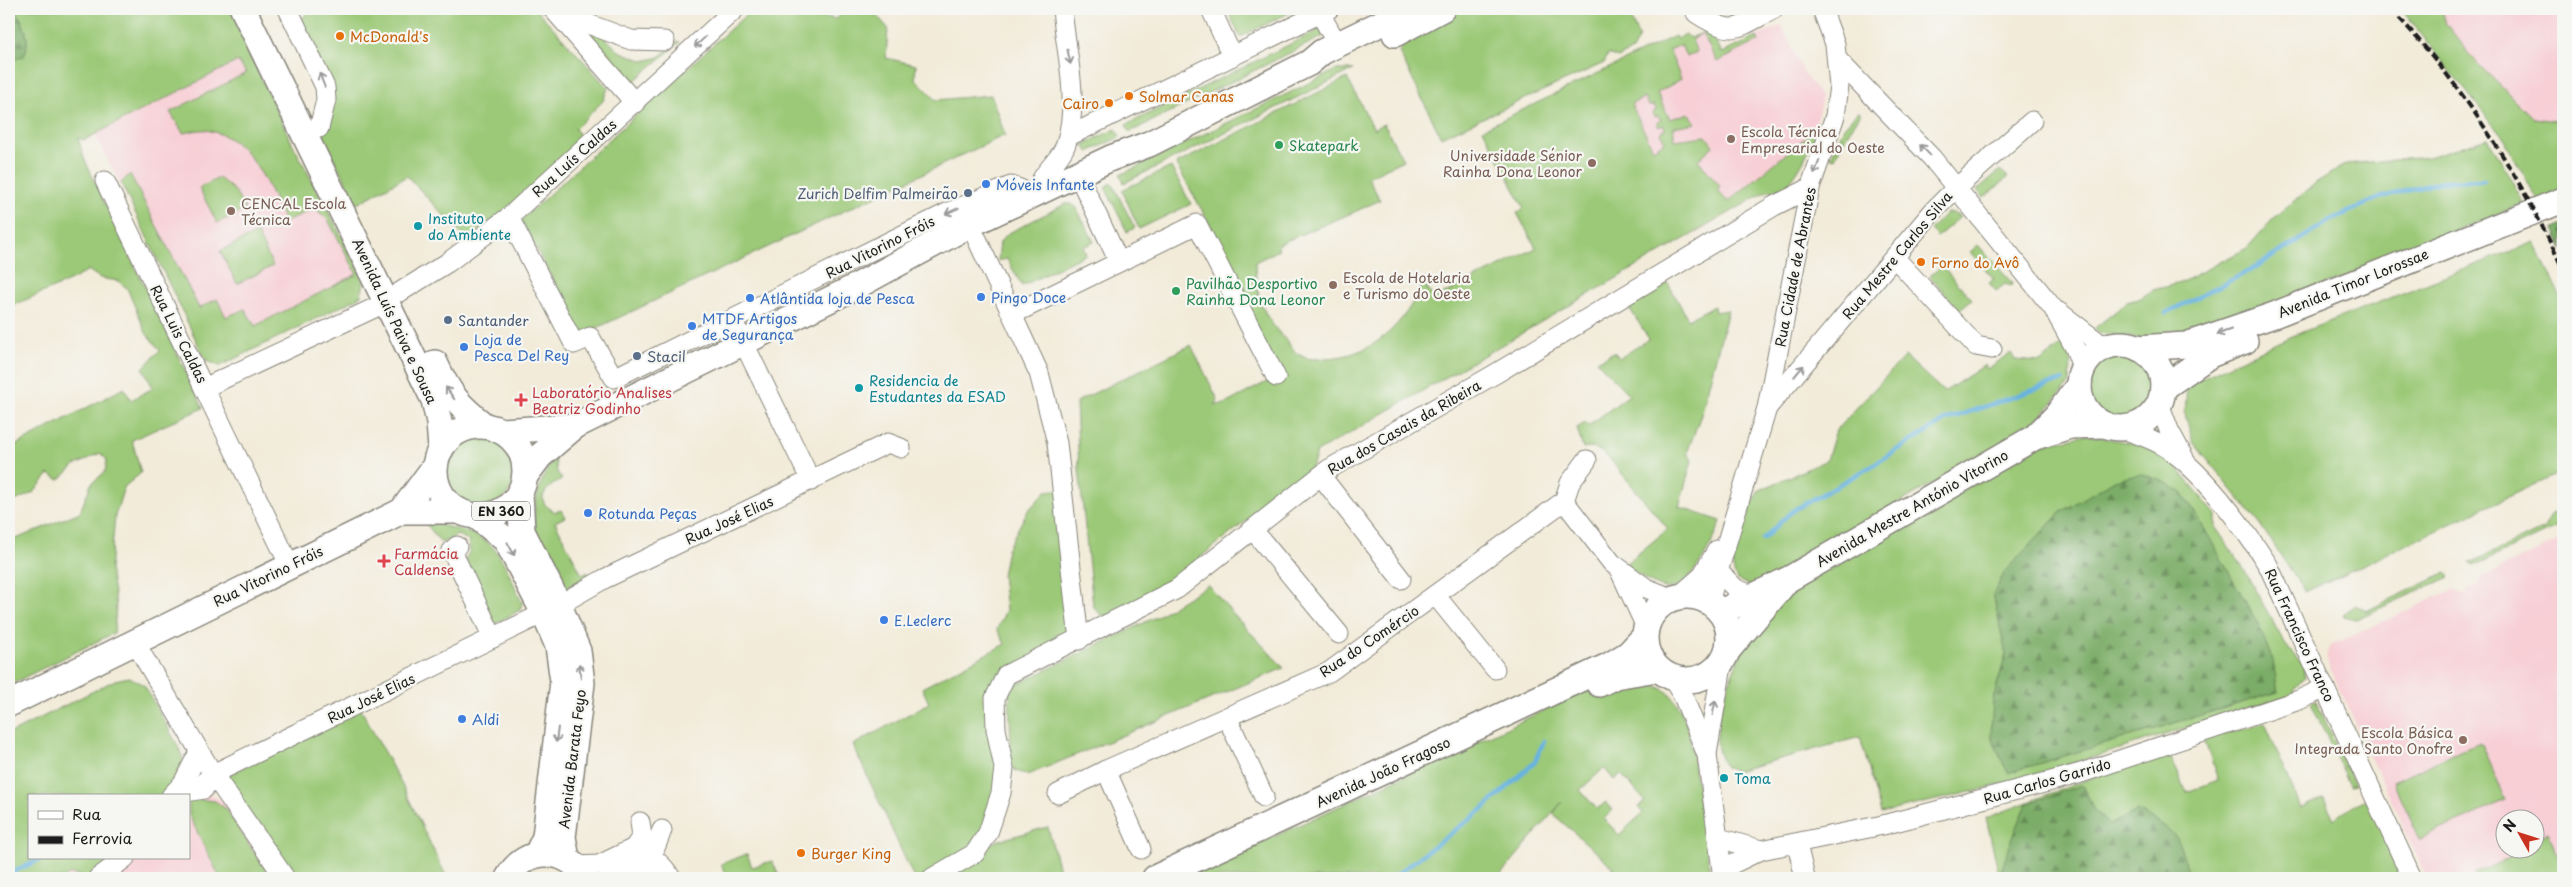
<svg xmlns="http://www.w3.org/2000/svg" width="2572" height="887" font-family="'Playpen Sans',sans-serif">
<defs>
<pattern id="forest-firs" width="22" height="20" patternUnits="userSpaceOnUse" patternTransform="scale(1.25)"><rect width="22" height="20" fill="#7cad68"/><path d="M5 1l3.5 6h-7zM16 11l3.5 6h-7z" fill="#658c55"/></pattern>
</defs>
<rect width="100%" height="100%" fill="#f6f6f2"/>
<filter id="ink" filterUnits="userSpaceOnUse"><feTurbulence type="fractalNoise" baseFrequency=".02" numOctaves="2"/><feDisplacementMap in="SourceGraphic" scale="10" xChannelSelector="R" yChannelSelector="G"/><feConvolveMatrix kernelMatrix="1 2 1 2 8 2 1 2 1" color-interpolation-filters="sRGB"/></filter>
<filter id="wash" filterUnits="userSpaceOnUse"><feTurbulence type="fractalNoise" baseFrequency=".0096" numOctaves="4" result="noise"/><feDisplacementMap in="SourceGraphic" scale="20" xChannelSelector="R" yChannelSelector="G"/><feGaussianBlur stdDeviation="1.12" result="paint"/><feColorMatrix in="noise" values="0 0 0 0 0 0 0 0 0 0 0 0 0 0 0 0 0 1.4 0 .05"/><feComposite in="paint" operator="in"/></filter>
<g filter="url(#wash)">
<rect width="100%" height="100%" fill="#f2ebd9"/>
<g fill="#f7cfd5" fill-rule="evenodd">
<path d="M2442 9H2563V122L2533 118 2477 63 2446 24Z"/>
<path d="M1781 25 1806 77 1822 98 1810 149 1799 169 1781 192 1767 191 1694 235 1616 72 1675 36 1677 39 1686 34 1690 38 1703 33 1713 35 1722 53Z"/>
<path d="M250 55 287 132 359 269 364 289 361 295 356 299 220 366 206 361 151 243 95 135Z"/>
<path d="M2563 539V878H2427L2325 657 2330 646 2454 589 2462 595 2467 594 2468 589 2476 587 2480 580 2479 578ZM2504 820H2534V850H2504Z"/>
<path d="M210 794 228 804 276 878H62L101 858H189V796Z"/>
</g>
<g fill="#9bc977" stroke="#5c724a" fill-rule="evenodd">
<path d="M16 9H243L263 48 250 55 292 143 359 269 364 283 361 295 356 299 220 366 206 361 121 183 130 174 199 308 217 299 226 317 245 309 255 326 357 274 328 220 315 208 285 222C267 185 252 138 206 130 199 129 190 132 183 133L170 112 246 73 238 61 84 140 78 138 84 158 104 202 203 408 132 440 141 473 124 487 115 516 110 569 116 605 114 633 9 685V542L80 512 91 484 105 472 107 460 100 453 74 466 59 480 49 474 34 492 9 504V441L16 445 124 388 131 400 153 388 143 368 160 350 146 333 127 288 118 281 100 278 88 270 74 279 9 307V61L12 60 26 31Z"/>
<path d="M312 9H536L608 88 603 101 575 129 589 145 467 240 407 176 357 204 319 128 326 100 296 24Z"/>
<path d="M752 9H788L836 19 848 9H871L888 28 886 58 916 65 915 78 936 100 991 95 1005 135 582 335 521 220Z"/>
<path d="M1227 9H1297L1240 37Z"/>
<path d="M1464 9H1626L1639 37 1632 50 1618 58 1608 54 1604 63 1441 137 1399 52 1406 41Z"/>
<path d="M2401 9H2442L2446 24 2477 63 2533 118 2563 122V193L2539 203 2505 140Z"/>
<path d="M1321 29 1324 36 1130 132 1126 125Z"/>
<path d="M584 31 599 32 619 51 644 61 659 57 678 41 680 42 634 81 627 78Z"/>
<path d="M1702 33 1692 40 1697 52 1686 57 1681 45 1669 50 1681 79 1657 93 1670 119 1689 113 1696 123 1673 127 1675 140 1706 136 1713 146 1698 160 1720 186 1718 191 1728 202 1817 128C1809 153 1799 173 1781 192L1767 191 1317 452 1311 470 1160 589 1109 616 1101 615 1093 606 1079 469 1076 402 1191 345 1218 400 1215 405 1225 404 1276 377 1204 224 1208 221 1176 164 1347 78 1374 129 1384 124 1403 160 1368 177 1380 200C1346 217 1311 229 1277 245L1279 250 1255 262C1256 297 1262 316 1287 341 1290 346 1295 353 1300 355 1307 360 1318 359 1326 358 1374 356 1405 324 1423 282L1434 299 1536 248 1517 213 1524 208 1483 129 1675 36 1677 39 1686 34 1690 38 1703 33 1713 35 1722 53 1757 37 1759 41 1717 62ZM1644 98 1649 106 1654 105 1656 110 1652 113 1654 117 1658 116 1661 120 1656 123 1659 127 1663 125 1665 129 1660 133 1665 142 1653 149 1631 104Z"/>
<path d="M1336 70H1353L1124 183 1120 175Z"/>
<path d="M1858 111 1861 114 1849 131 1835 158 1831 157 1844 127Z"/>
<path d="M1116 129 1120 137 1088 152 1084 144Z"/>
<path d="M2488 138 2524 203 2206 334 2136 338 2098 333 2095 328 2127 302 2139 299 2153 290 2180 283 2247 248 2273 219 2317 182 2346 164 2429 157Z"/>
<path d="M1171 167 1191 204 1139 229 1122 190Z"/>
<path d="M2000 170 2008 177 1984 198 1977 190Z"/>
<path d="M219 178 235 191 245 210 217 223 199 188Z"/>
<path d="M1112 183 1135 228 1127 232 1105 187Z"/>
<path d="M1065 204H1071L1076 207 1094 242 1083 247 1086 254 1022 286 1007 259 998 261 1000 242 1007 234Z"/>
<path d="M1946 213H1953L1960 217 1937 237 1930 230Z"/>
<path d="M257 233 273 266 237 284 220 251Z"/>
<path d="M2534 242 2563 302V471L2305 592 2259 523 2193 442 2185 414 2187 385 2287 338Z"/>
<path d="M1978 245 2012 283 2011 286 2005 284 1996 291 1989 283 1994 279 1970 252Z"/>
<path d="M1942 266 1972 299 1959 310 1930 276Z"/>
<path d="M1668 283 1688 319 1714 306 1715 312 1728 310 1702 412 1687 453 1692 460 1679 507 1721 521C1715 539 1689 594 1664 588 1651 585 1636 572 1624 565L1668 529 1609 458C1600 450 1594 446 1583 449L1577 428 1585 423 1588 426 1629 395 1597 361 1614 352 1620 358 1649 339 1628 306Z"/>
<path d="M2065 343 2071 358 2070 383 2030 427 1754 587 1737 580C1722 551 1749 519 1758 491L1827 460 1836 430 1905 356 1944 392 1985 365 1987 369 2011 353 2015 360 2040 362Z"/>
<path d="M2114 345C2132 344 2162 356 2162 379 2161 389 2157 400 2155 411L2136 426 2091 415 2082 402 2087 362 2099 351Z"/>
<path d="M2087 435 2142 445 2160 452 2174 464 2216 515V528L2242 566 2285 644 2303 666 2305 677 2294 689 2296 696H2287L2101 755 1991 787 1881 813 1860 737 1736 771 1725 767C1720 757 1717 749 1717 738 1717 709 1739 649 1757 627 1766 615 1777 604 1787 592L2041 445ZM2115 480 1993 699 2006 655 2089 497Z"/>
<circle cx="481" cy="473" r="34"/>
<path d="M555 458 557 472 562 479C546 488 532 500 555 512L561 510 565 517 555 522 582 575 588 572 589 576 564 589C556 574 538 545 535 530 531 509 541 474 555 458Z"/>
<path d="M1064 489 1079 640 1002 682 1004 768 977 852 996 841 1048 827 1061 878H914L853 745 929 703 922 688 1005 644 997 629 1006 610 1002 575 1007 549 1027 512 1046 491Z"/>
<path d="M2561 510H2563V520L2560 526 2473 566 2470 563 2544 529 2552 514Z"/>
<path d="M427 522C446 527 471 530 487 542 504 555 513 584 522 603L520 610 495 624 465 559 470 551 468 540 458 535 441 543 427 525Z"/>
<path d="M2446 573 2449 577 2354 620 2344 617 2343 614 2356 605 2366 611Z"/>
<path d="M1208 585 1232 613 1284 668 1028 775 1016 771 1007 762 1011 748 1009 688 1156 617Z"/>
<path d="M129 677 144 685 178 746 187 770 166 796H29V858H113L90 878 71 874 63 878H9V734L115 680Z"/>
<path d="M1634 680C1672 689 1673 692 1688 728L1711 878H1707L1703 871 1704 878H1610L1613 867 1553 814 1562 802 1498 878H1186L1594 687ZM1604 768 1614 780 1621 774 1645 801 1638 807 1643 813 1619 835 1604 819 1613 810 1606 802 1597 809 1580 790Z"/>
<path d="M2316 701 2355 785 2350 786 2311 703Z"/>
<path d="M358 704 403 787 447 878H289L225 777Z"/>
<path d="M2265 723 2301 808 2324 798 2334 819 2373 793 2410 878H2181L2188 873 2137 812 2110 825 2094 810 2000 874 2008 878H2000L1986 818 2099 775 2168 752 2187 792 2218 780 2204 739Z"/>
<path d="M2480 742 2506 800 2420 839 2393 781Z"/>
<path d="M196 799 215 801 226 809 271 878H220L189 815V802Z"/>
<path d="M2547 832 2563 867V878H2477L2475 874 2513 856 2511 850H2534L2535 838Z"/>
<path d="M747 854 752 867 772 861 780 878H727L721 864Z"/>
</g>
<g fill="url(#forest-firs)" stroke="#4c6442">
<path d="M9 9H16C23 24 32 40 24 56L9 61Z"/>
<path d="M2563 225V249L2554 229Z"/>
<path d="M2142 474 2165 482 2182 493 2199 519 2258 624 2273 661 2278 692 2008 773 1991 736 1993 699 2006 655 1993 594 2006 570 2061 512 2115 480Z"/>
<path d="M2082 785 2094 810 2110 825 2137 811C2174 830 2178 832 2188 873L2181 878H2008L2000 874 2014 834 2027 804Z"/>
</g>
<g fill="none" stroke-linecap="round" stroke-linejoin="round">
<g stroke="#67b3e0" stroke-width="4.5">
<path d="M2562 160 2563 159"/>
<path d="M2166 313 2251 270 2331 220 2379 198 2444 181 2484 180"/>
<path d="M1763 539 1792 511 1865 470 1945 420 2063 380"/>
<path d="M9 874 43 858"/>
<path d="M1392 878 1483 809 1534 763 1544 741"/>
</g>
</g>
</g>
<g filter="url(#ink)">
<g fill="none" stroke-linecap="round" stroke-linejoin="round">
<defs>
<g id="minor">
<path d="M288 9 325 87 326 100 319 128"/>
<path d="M553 9 635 103"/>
<path d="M1211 9 1232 56"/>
<path d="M559 13 631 40 665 41"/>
<path d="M1320 13 1337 44"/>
<path d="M1696 13C1734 38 1737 28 1774 9"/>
<path d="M1837 59 1932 158 2053 308 2075 348 2083 370"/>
<path d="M1069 136 1329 9"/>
<path d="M105 181 204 388 387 302"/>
<path d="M1083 185 1119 262"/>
<path d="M1038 192C1039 173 1060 162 1066 144 1080 98 1066 54 1062 9"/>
<path d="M509 217 574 344 590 337 614 378 947 213 1011 186 1020 189 1026 198"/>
<path d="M977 239 1039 373 1057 443 1079 640"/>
<path d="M1895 258 1976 346 1992 349"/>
<path d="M400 292 447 263 509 217 735 9"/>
<path d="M2059 312 2106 348"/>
<path d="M1013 314 1197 224 1276 377"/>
<path d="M738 331 811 481"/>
<path d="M204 388 290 566"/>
<path d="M2159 403 2169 430 2184 458"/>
<path d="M1767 408 1934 210 1955 189 2032 121"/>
<path d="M2120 428C2133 433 2148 437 2160 444 2199 465 2244 528 2268 565L2412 878"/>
<path d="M1321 476 1401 579"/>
<path d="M1564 501 1612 563 1646 588 1671 598"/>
<path d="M1253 530 1339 634"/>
<path d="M457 546 452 551 493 638"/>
<path d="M1620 571 1646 627"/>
<path d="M1718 571 1736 589 1752 595"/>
<path d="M1436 596 1495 669"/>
<path d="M1679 596 1701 577 1717 550"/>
<path d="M1709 602 1767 408 1810 188 1835 116 1839 86 1835 44 1822 9"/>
<path d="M559 605 604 579 888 443 901 448"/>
<path d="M134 641 213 774 285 878"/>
<path d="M1672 678 1683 696 1707 755 1723 878"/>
<path d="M1227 717 1264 797"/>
<path d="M1707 754 1723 660"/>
<path d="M1106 770 1141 849"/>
<path d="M191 790 201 785 213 774 544 613"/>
<path d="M173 794 204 789"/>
<path d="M1058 794 1106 770 1329 672 1564 501 1570 483 1587 460"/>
<path d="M171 796 183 783 199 752"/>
<path d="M1719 838 1761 850 1883 825 2078 774 2299 700 2325 688"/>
<path d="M1797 844 1805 878"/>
<path d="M634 848 642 836 640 822"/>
<path d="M640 861 652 856 662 830"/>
<path d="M577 866 599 865 634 848C650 855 663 863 671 878"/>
<path d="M1722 869 1761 850"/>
<path d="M98 878 125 858"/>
<path d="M608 878C631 864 639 860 663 878"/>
<path d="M932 878 975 853 988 833 1001 793 1004 768 996 729 995 698 1006 675 1177 589 1329 469 1495 374 1774 206 1810 188"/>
</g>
<g id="major">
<path d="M243 9 434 400 439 422 441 449"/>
<path d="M1395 34 1442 9"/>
<circle cx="2121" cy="386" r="42"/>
<path d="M2138 348 2186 345 2274 315 2563 200"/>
<path d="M435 363C449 394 458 405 485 426"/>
<path d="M2163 388 2210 355 2245 341"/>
<circle cx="480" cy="471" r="45"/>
<path d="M502 431 575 426"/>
<path d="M2036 436 2057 415 2079 385"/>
<path d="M525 476 540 456 575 426 857 286 969 225 1111 158 1149 144 1309 63 1322 52 1410 9"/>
<path d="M520 493 522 531 559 605 578 651 582 683 563 837 567 859"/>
<path d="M402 511 435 466"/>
<path d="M476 516 506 540 544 613 558 646 563 681 545 837 537 854"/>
<circle cx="1687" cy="638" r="42"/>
<path d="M1721 612 1789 579 2035 437 2070 426 2104 425"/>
<path d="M1728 650 1784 584"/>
<path d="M1599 684 1615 676 1657 669"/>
<path d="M9 704 402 511H458"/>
<path d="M508 878C524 846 568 846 585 878"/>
<path d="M1155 878 1610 665 1628 654 1644 637"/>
</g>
</defs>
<use href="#minor" stroke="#87847a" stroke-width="21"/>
<use href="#major" stroke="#87847a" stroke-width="28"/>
<use href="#minor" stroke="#fff" stroke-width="19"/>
<use href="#major" stroke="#fff" stroke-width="25"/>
<path stroke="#1c1c1c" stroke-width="4" stroke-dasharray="8 4" stroke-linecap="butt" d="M2391 9C2463 85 2519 174 2563 269"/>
</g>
<defs><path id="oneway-shaft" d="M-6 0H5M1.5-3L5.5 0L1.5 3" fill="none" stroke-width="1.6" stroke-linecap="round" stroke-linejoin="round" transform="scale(1.25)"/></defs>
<g stroke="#999">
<use href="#oneway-shaft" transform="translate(700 42) rotate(137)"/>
<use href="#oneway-shaft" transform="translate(1069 57) rotate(78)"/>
<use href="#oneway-shaft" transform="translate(322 80) rotate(-111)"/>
<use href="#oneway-shaft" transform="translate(1925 150) rotate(-134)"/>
<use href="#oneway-shaft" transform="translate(1817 167) rotate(110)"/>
<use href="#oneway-shaft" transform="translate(952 211) rotate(156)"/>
<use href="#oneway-shaft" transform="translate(2224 332) rotate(161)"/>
<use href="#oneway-shaft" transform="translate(1799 371) rotate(-50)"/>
<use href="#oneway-shaft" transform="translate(450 393) rotate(-125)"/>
<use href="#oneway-shaft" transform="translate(511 549) rotate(62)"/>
<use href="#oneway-shaft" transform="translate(580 671) rotate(-96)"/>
<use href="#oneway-shaft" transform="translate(1714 708) rotate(-79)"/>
<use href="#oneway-shaft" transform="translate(557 735) rotate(97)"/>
</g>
</g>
<g fill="#e8710a" stroke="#f6f6f2" stroke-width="2">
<circle cx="340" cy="36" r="5"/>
<circle cx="1129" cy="96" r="5"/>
<circle cx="1109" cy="103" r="5"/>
<circle cx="1921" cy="262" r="5"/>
<circle cx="801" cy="853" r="5"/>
</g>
<g fill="#8d6e63" stroke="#f6f6f2" stroke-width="2">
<circle cx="1731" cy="139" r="5"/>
<circle cx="1592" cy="163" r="5"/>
<circle cx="231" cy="211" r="5"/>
<circle cx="1333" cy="285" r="5"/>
<circle cx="2463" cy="740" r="5"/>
</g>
<g fill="#2e9e5b" stroke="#f6f6f2" stroke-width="2">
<circle cx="1279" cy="145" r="5"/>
<circle cx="1176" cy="291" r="5"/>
</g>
<g fill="#3f7fe0" stroke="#f6f6f2" stroke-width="2">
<circle cx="986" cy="184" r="5"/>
<circle cx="981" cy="297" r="5"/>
<circle cx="750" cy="298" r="5"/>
<circle cx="692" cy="326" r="5"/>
<circle cx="464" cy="347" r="5"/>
<circle cx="588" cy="513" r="5"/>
<circle cx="884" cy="620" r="5"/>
<circle cx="462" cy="719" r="5"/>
</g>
<g fill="#5c6f8a" stroke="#f6f6f2" stroke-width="2">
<circle cx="968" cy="193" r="5"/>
<circle cx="448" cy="320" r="5"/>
<circle cx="637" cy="356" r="5"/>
</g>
<g fill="#0f9aa8" stroke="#f6f6f2" stroke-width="2">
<circle cx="418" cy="226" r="5"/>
<circle cx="859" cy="388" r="5"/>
<circle cx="1724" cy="778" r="5"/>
</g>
<g fill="#e0444e" stroke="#f6f6f2" stroke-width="2">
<path d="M518.5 392.5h5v5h5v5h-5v5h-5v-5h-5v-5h5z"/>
<path d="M381.5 553.5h5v5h5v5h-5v5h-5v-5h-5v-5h5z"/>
</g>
<g text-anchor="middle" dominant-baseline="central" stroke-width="4.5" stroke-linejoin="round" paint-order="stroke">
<rect fill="#f6f6f2" stroke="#5d5d5c" stroke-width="1" x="472" y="501.5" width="58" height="19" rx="4"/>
<g font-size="12" font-weight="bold" fill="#1c1c1c">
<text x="501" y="511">EN 360</text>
</g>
<g font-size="14" fill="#c56008" stroke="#f6f6f2" text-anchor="start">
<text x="350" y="36">McDonald's</text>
<text x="1139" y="96">Solmar Canas</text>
<text x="1099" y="103" text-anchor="end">Cairo</text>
<text x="1931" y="262">Forno do Avô</text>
<text x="811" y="853">Burger King</text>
</g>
<g font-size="14" fill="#785e54" stroke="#f6f6f2" text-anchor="start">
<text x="1741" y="131">Escola Técnica<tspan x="1741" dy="16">Empresarial do Oeste</tspan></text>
<text x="1582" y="155" text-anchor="end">Universidade Sénior<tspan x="1582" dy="16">Rainha Dona Leonor</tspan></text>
<text x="241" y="203">CENCAL Escola<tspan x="241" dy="16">Técnica</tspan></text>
<text x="1343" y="277">Escola de Hotelaria<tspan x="1343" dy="16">e Turismo do Oeste</tspan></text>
<text x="2453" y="732" text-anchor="end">Escola Básica<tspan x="2453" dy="16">Integrada Santo Onofre</tspan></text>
</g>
<g font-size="14" fill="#27864d" stroke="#f6f6f2" text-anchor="start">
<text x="1289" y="145">Skatepark</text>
<text x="1186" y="283">Pavilhão Desportivo<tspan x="1186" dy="16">Rainha Dona Leonor</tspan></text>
</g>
<g font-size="14" fill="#1c1c1c" stroke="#f6f6f2">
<text transform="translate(574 158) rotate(-42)">Rua Luís Caldas</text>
<text transform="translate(880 247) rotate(-27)">Rua Vitorino Fróis</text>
<text transform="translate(1897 255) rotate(-50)">Rua Mestre Carlos Silva</text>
<text transform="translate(1795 267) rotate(-79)">Rua Cidade de Abrantes</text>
<text transform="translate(2353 283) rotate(-22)">Avenida Timor Lorossae</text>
<text transform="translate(395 321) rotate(65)">Avenida Luís Paiva e Sousa</text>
<text transform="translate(179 334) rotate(63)">Rua Luis Caldas</text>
<text transform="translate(1404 427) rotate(-30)">Rua dos Casais da Ribeira</text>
<text transform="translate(1912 508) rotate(-30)">Avenida Mestre António Vitorino</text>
<text transform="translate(729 520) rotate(-25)">Rua José Elias</text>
<text transform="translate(268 576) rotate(-26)">Rua Vitorino Fróis</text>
<text transform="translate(2300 635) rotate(65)">Rua Francisco Franco</text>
<text transform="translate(1369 641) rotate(-34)">Rua do Comércio</text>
<text transform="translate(371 698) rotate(-26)">Rua José Elias</text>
<text transform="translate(572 759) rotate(-83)">Avenida Barata Feyo</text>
<text transform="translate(1383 772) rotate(-25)">Avenida João Fragoso</text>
<text transform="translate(2047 781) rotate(-16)">Rua Carlos Garrido</text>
</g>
<g font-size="14" fill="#366cbe" stroke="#f6f6f2" text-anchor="start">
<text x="996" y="184">Móveis Infante</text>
<text x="991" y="297">Pingo Doce</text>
<text x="760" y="298">Atlântida loja de Pesca</text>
<text x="702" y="318">MTDF Artigos<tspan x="702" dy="16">de Segurança</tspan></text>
<text x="474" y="339">Loja de<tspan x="474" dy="16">Pesca Del Rey</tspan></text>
<text x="598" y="513">Rotunda Peças</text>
<text x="894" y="620">E.Leclerc</text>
<text x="472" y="719">Aldi</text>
</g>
<g font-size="14" fill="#4e5e75" stroke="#f6f6f2" text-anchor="start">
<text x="958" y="193" text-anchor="end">Zurich Delfim Palmeirão</text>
<text x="458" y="320">Santander</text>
<text x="647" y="356">Stacil</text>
</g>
<g font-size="14" fill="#0d838f" stroke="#f6f6f2" text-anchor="start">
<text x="428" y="218">Instituto<tspan x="428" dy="16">do Ambiente</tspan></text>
<text x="869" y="380">Residencia de<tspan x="869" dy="16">Estudantes da ESAD</tspan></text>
<text x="1734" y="778">Toma</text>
</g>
<g font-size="14" fill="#be3a42" stroke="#f6f6f2" text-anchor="start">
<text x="532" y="392">Laboratório Analises<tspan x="532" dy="16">Beatriz Godinho</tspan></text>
<text x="394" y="553">Farmácia<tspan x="394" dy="16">Caldense</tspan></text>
</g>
</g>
<rect width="2572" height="887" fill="none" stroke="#f6f6f2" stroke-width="30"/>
<rect x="28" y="794" width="162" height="65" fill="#f6f6f2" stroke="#9f9f9c"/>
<rect x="38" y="811" width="25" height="8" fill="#ffffff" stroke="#9f9f9c"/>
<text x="72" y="820" font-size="15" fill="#1c1c1c">Rua</text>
<rect x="38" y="836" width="25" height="8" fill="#1c1c1c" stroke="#9f9f9c"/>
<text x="72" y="844" font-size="15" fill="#1c1c1c">Ferrovia</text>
<g transform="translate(2520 834) rotate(309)"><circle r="24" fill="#f6f6f2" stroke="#9f9f9c"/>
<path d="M0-4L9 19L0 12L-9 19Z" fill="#c8321e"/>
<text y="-8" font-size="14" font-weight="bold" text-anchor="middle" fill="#1c1c1c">N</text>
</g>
</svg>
